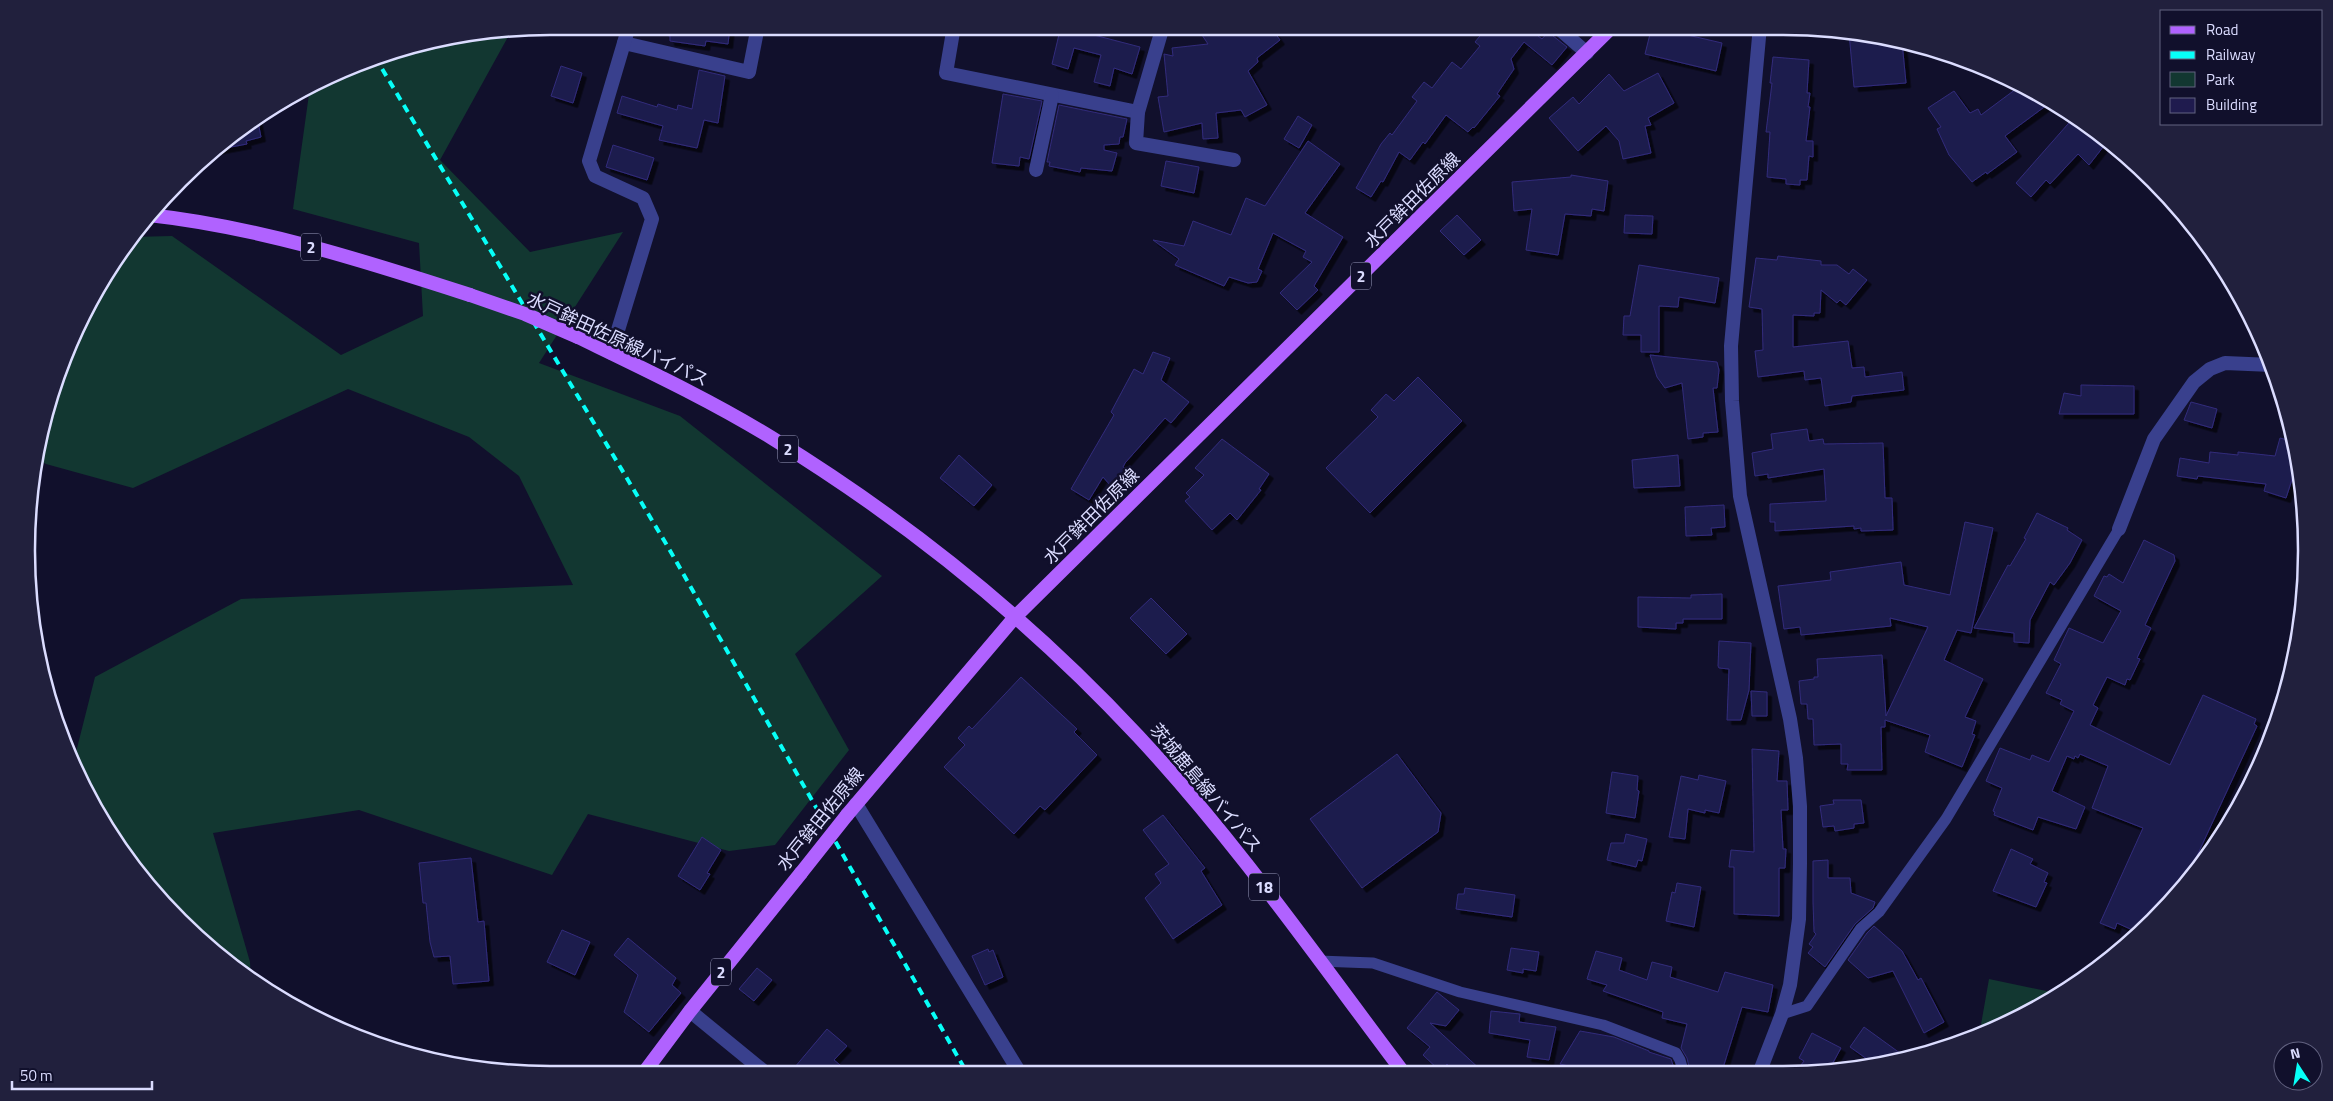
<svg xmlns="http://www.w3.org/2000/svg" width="2333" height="1101" font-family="'Titillium Web','Noto Sans JP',sans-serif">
<defs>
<filter id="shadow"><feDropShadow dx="4.5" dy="4.5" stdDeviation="0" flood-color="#0009"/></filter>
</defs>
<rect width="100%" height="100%" fill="#11102c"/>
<g fill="#123731">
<path d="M500 31 509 35 440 160 530 252 623 232 539 363 680 416 882 576 795 654 849 750 775 845 729 851 588 814 552 875 359 810 213 833 250 962 251 979 180 921 134 869 80 783 73 764 95 677 241 599 573 585 519 476 469 437 348 389 133 488 46 464 35 457 36 448 66 350 114 259 132 237 172 236 341 355 423 316 419 243 293 209 310 87 382 54 449 36Z"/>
<path d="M1989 979 2056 993 1979 1036Z"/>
</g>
<g fill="#1f1b4e" stroke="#312c7b" filter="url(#shadow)">
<path d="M666 26H730L728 44 706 41 705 46 670 41V36L665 35Z"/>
<path d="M1061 26H1096L1094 35 1140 47 1132 74 1114 68 1110 86 1094 82 1101 55 1074 48 1068 69 1052 64Z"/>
<path d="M1196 26H1270L1280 40 1257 58 1258 62 1248 71 1267 105 1245 117 1241 110 1216 113 1218 138 1203 139 1202 123 1164 132 1158 97 1168 96 1164 54 1173 56 1172 48 1208 44Z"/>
<path d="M1488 26H1538L1533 32 1542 39 1548 32 1567 47 1552 65 1524 42 1511 59 1514 69 1497 94 1500 96 1474 128 1473 127 1468 132 1446 115 1425 144 1423 142 1410 160 1399 152 1383 182 1381 181 1371 197 1356 188 1381 144 1390 133 1392 135 1417 101 1412 97 1424 82 1432 88 1452 62 1461 69 1480 46 1475 42Z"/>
<path d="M1651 30 1665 33 1666 30 1722 43 1716 71 1645 54Z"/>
<path d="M1849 33 1885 36 1902 42 1906 83 1854 87Z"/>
<path d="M1773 57 1809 60 1807 93H1810L1808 107H1810L1806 141H1813V157L1809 156 1807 180H1800V185L1786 184V179L1767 177 1770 132H1766L1772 83H1770Z"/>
<path d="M561 66 582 73 573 103 551 96Z"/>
<path d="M699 70 725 76 718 123 704 120 697 148 659 140 663 126 617 113 622 96 657 107 658 104 677 110 678 105 692 109Z"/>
<path d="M1658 73 1674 103 1648 118 1651 125 1645 126 1651 153 1623 159 1619 141 1606 126 1578 151 1549 118 1573 97 1579 104 1609 74 1624 91Z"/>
<path d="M2020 86 2051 102 2005 136 2017 152 1987 174 1986 172 1972 182 1949 155 1937 129 1941 127 1928 108 1954 91 1970 113 1978 109 1981 115Z"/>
<path d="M1003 94 1042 101 1029 159 1020 157 1019 166 992 163Z"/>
<path d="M1059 105 1127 119 1123 137H1120L1119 144 1104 145V150L1117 153 1112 171 1081 168 1080 172 1049 166 1050 162H1047Z"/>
<path d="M1298 116 1312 125 1299 148 1284 139Z"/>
<path d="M2075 116 2107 142 2089 165 2078 154 2050 184 2046 180 2031 197 2016 183Z"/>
<path d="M257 117 261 137 246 141 247 144 215 150 231 135Z"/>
<path d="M1308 141 1340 164 1305 213 1343 237 1314 286 1318 290 1297 310 1280 293 1312 262 1303 257 1306 251 1273 233 1258 269 1262 271 1257 282 1248 283 1229 277 1224 286 1175 265 1179 259 1153 240 1184 246 1193 221 1231 235 1246 198 1265 206Z"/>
<path d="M613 145 654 158 647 180 606 167Z"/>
<path d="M1166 161 1199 167 1194 193 1161 186Z"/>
<path d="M1571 175 1608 181 1604 211 1592 209 1591 216 1565 214 1558 255 1526 250 1532 209 1514 211 1512 182 1571 177Z"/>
<path d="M1457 215 1481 240 1464 255 1440 231Z"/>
<path d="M1625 215 1653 216 1652 234 1624 233Z"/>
<path d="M1778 256 1821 261V265H1837L1849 274 1853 269 1867 280 1846 305 1840 300 1837 303 1821 290 1820 313H1814V316L1793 315V347L1848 341 1852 368 1864 367 1865 377 1902 372 1904 390 1852 396 1851 402 1825 406 1821 378 1805 380 1804 371 1758 377 1755 351 1763 350 1762 309 1749 307 1756 258 1777 260Z"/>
<path d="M1639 265 1719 278 1715 303 1679 297 1678 307 1659 306V352H1641V335H1623L1624 316H1630Z"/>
<path d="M1153 352 1170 358 1161 380 1189 402 1171 423 1165 418 1125 463 1123 467 1126 469 1110 485 1103 477 1089 500 1071 489 1114 415 1111 412 1134 369 1143 374Z"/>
<path d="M1650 355 1717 362 1719 370 1717 388H1713L1718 432 1703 433V437L1688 439 1682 383 1665 388 1657 377Z"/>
<path d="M1418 377 1462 421 1370 513 1326 468 1378 417 1371 410 1386 394 1394 401Z"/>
<path d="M2081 385 2134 386V414H2059L2064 393 2081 396Z"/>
<path d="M2191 402 2217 409 2212 428 2184 420Z"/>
<path d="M1807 429 1809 441 1823 439 1824 444 1883 443 1885 498H1892L1893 530 1861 531V528L1854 529V526L1775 531V522H1770V504L1826 501 1824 469 1768 478V474L1755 476 1752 453 1773 449 1771 434Z"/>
<path d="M2280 438 2295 442 2297 448 2298 461 2286 498 2264 491 2266 484 2198 476 2197 479 2177 476 2180 458 2209 463 2210 452 2238 455V452L2275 456Z"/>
<path d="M1222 439 1269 474 1259 489 1261 490 1237 520 1230 513 1212 530 1185 501 1190 497 1186 493 1204 475 1195 468Z"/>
<path d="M959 455 992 485 974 506 940 478Z"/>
<path d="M1678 455 1680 486 1634 488 1632 460Z"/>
<path d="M1724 505 1725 527 1711 528 1712 535 1686 536 1685 507Z"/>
<path d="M2037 513 2068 528 2067 530 2082 540 2070 563 2054 585 2050 582 2030 620 2029 643 2014 642V633L1974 628 2008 565 2010 566 2026 539 2024 538Z"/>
<path d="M1965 522 1993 528 1971 633 1957 630 1944 660 1983 679 1965 717 1976 721 1972 734 1975 735 1962 767 1925 752 1930 735 1885 720V727H1881L1882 770H1847L1848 764H1841V744L1814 745 1813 719H1808L1807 704H1801L1799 681 1814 679V677H1818L1817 659 1882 655 1886 716 1928 627 1890 618 1891 626 1801 635 1800 627 1784 629 1778 586 1831 580 1830 572 1901 562 1904 585 1950 595Z"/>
<path d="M2144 540 2174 555 2175 561 2145 625 2151 628 2137 658 2140 659 2130 680 2127 679 2125 685 2107 677 2093 705 2098 708 2090 725 2170 765 2203 695 2256 719 2254 724 2257 726 2184 884 2137 932 2117 923 2115 929 2100 923 2143 828 2092 808 2108 766 2080 754 2078 758 2075 756 2074 759 2067 756 2052 791 2085 807 2076 829 2038 817 2033 830 1994 815 1995 812 1993 811 2002 788 1986 781 2000 748 2030 760 2032 755 2049 762 2074 711 2060 704 2062 700 2046 693 2061 664 2054 660 2069 628 2103 643 2121 611 2094 596 2104 576 2107 577 2109 574 2123 583Z"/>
<path d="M1722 594V619H1683V623H1676V629L1638 627V597L1691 598V595Z"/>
<path d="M1151 598 1187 634 1166 654 1130 618Z"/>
<path d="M1719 641 1751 643 1749 690 1741 720H1727L1729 669 1719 668 1718 666Z"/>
<path d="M1021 677 1077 729 1074 732 1097 755 1045 810 1040 806 1014 834 944 767 965 745 958 738 969 726 972 729Z"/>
<path d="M1751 691 1767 692V716H1752Z"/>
<path d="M1752 749 1779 751 1777 781H1787L1788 810H1781L1783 849H1786L1785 868H1779V916L1734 914V867H1729L1731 850 1754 852Z"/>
<path d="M1397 754 1441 813 1438 832 1362 888 1310 819Z"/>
<path d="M1612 772 1638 776 1637 790 1639 791 1635 818 1606 813Z"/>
<path d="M1699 775 1726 781 1719 813 1705 810V813L1688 809 1685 839 1669 837 1681 776 1698 780Z"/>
<path d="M1833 800H1861L1864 823 1854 824V828L1835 831 1834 826 1823 827 1820 806 1834 804Z"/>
<path d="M1163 815 1205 868 1201 871 1222 905 1173 939 1145 898 1161 883 1155 874 1169 864 1143 830Z"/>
<path d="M1626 834 1647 839 1642 861 1638 860 1636 867 1607 860 1611 843H1624Z"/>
<path d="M702 837 721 850 707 873 710 874 700 890 678 876Z"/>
<path d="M2011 849 2033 859 2030 864 2048 873 2044 882 2047 883 2036 907 1993 891Z"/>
<path d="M471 858 478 922 484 921 489 981 453 984 450 956 434 957 430 942 426 903H423L419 863Z"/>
<path d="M1828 860V878H1850L1851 893 1875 902 1873 908 1855 924 1825 967 1808 953 1813 947 1809 944 1816 934 1814 932 1813 902V861Z"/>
<path d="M1677 883 1701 887 1694 927 1666 921 1672 892 1675 893Z"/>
<path d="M1465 888 1515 895 1512 917 1456 909 1458 894H1464Z"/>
<path d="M1874 926 1902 951 1918 980 1921 978 1944 1022 1924 1033 1893 971 1868 978 1848 960 1867 933Z"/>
<path d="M562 930 590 942 575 975 547 962Z"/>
<path d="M628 938 676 978 672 985 681 993 649 1032 624 1012 638 975 614 955Z"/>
<path d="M1511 948 1539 952 1536 971 1523 969V973L1507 970Z"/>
<path d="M988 949 989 952 993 950 1003 977 985 985 972 956Z"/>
<path d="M1596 951 1622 958 1619 970 1647 980 1652 962 1672 967 1670 977 1718 992 1725 972 1773 985 1768 1012 1742 1007 1722 1071H1690L1687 1058 1681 1048 1687 1024 1662 1018 1663 1012 1603 991 1607 985 1587 979Z"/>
<path d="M757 968 772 980 754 1001 739 989Z"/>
<path d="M1437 992 1459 1010 1446 1026 1430 1023 1483 1072H1455L1447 1064 1440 1071 1423 1055 1430 1047 1407 1028Z"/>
<path d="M1491 1011 1520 1014 1519 1022 1556 1027 1549 1060 1527 1057 1530 1040 1489 1033Z"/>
<path d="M1864 1027 1904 1056 1874 1064 1850 1047Z"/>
<path d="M827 1029 847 1046 834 1060 851 1074H789Z"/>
<path d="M1580 1031 1614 1037 1649 1051V1052L1671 1059 1675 1071H1577L1578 1068 1560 1064Z"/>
<path d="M1812 1033 1841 1048 1829 1070H1811L1801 1065 1804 1061 1799 1058Z"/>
</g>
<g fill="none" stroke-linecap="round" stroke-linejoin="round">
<g stroke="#39408d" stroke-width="11">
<path d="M1319 961 1373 963 1460 992 1603 1025 1676 1053 1680 1060 1683 1071"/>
<path d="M1782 1014 1807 1006 1861 928 1879 912 1946 819 2119 529"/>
</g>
<g stroke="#39408d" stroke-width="14">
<path d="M954 26 946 73 1138 112 1163 26"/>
<path d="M1556 26 1587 53"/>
<path d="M624 43 749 72 758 26"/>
<path d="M1138 112 1136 143 1234 160"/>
<path d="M1036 170 1052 95"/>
<path d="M611 353 652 219 643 198 595 176 589 161 629 26"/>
<path d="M2119 529 2154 439 2194 382 2210 369 2225 363 2272 365"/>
<path d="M856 804 1020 1073"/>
<path d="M690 1011 767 1074"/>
</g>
<path stroke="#39408d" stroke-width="14" d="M1760 1071 1782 1014 1790 985 1799 919 1800 863V806L1796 758 1790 719 1740 496 1732 401 1731 346 1760 26"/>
<g stroke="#b062ff" stroke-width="14">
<path d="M149 215C259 227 365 261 470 295"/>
<path d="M578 337C644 369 710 400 772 438 907 521 1030 620 1138 736 1235 840 1317 958 1403 1072"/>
<path d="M847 815 1015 617 1613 26"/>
<path d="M643 1074 690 1011 801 873"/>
</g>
<path stroke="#07fff8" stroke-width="4" stroke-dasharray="8 6" stroke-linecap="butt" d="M375 57 668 547 967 1073"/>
<g stroke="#b062ff" stroke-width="14">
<path d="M470 295 525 314 578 337"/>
<path d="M801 873 847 815"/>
</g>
</g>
<g text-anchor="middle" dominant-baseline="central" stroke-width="5" stroke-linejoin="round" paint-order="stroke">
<g fill="#11102c" stroke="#9e9fc0" stroke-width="1">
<rect x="301" y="233.5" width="20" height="27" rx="4"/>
<rect x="1351" y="262.5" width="20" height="27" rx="4"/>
<rect x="778" y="435.5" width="20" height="27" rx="4"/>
<rect x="1249" y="873.5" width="30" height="27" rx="4"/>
<rect x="711" y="958.5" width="20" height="27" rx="4"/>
</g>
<g font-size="16" font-weight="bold" fill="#dbdcff">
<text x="311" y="247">2</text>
<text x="1361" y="276">2</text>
<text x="788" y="449">2</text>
<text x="1264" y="887">18</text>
<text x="721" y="972">2</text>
</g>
<g font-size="18" fill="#dbdcff" stroke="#11102c">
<text transform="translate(1412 200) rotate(-45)">水戸鉾田佐原線</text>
<text transform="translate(618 339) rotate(25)">水戸鉾田佐原線バイパス</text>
<text transform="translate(1091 516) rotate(-45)">水戸鉾田佐原線</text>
<text transform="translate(1206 788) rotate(50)">茨城鹿島線バイパス</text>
<text transform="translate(820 819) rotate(-51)">水戸鉾田佐原線</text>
</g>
</g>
<path d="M0 0H2333V1101H0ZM550 35H1783A515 515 0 0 1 2298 550V551A515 515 0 0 1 1783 1066H550A515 515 0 0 1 35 551V550A515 515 0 0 1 550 35Z" fill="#21203d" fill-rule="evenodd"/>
<path fill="none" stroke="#dbdcff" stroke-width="2.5" d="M550 35H1783A515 515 0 0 1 2298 550V551A515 515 0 0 1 1783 1066H550A515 515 0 0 1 35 551V550A515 515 0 0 1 550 35Z"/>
<rect x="2160" y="10" width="162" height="115" fill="#11102c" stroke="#626280"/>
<rect x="2170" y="26" width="25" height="8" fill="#b062ff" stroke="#626280"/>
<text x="2206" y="35" font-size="15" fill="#dbdcff">Road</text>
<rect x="2170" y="51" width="25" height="8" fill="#07fff8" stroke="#626280"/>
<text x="2206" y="60" font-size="15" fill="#dbdcff">Railway</text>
<rect x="2170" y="72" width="25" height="15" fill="#123731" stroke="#626280"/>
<text x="2206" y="85" font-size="15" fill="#dbdcff">Park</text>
<rect x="2170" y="98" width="25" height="15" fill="#1f1b4e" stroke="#626280"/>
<text x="2206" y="110" font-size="15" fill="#dbdcff">Building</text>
<g transform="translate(2298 1066) rotate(348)"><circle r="24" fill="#11102c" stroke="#626280"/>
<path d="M0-4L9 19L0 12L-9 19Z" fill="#07fff8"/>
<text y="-8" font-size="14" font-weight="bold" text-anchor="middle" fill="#dbdcff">N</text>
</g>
<path d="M12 1081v8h140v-8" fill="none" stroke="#dbdcff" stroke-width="2.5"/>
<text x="20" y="1081" font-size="15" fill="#dbdcff" stroke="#11102c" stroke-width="4" paint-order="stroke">50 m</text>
</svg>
